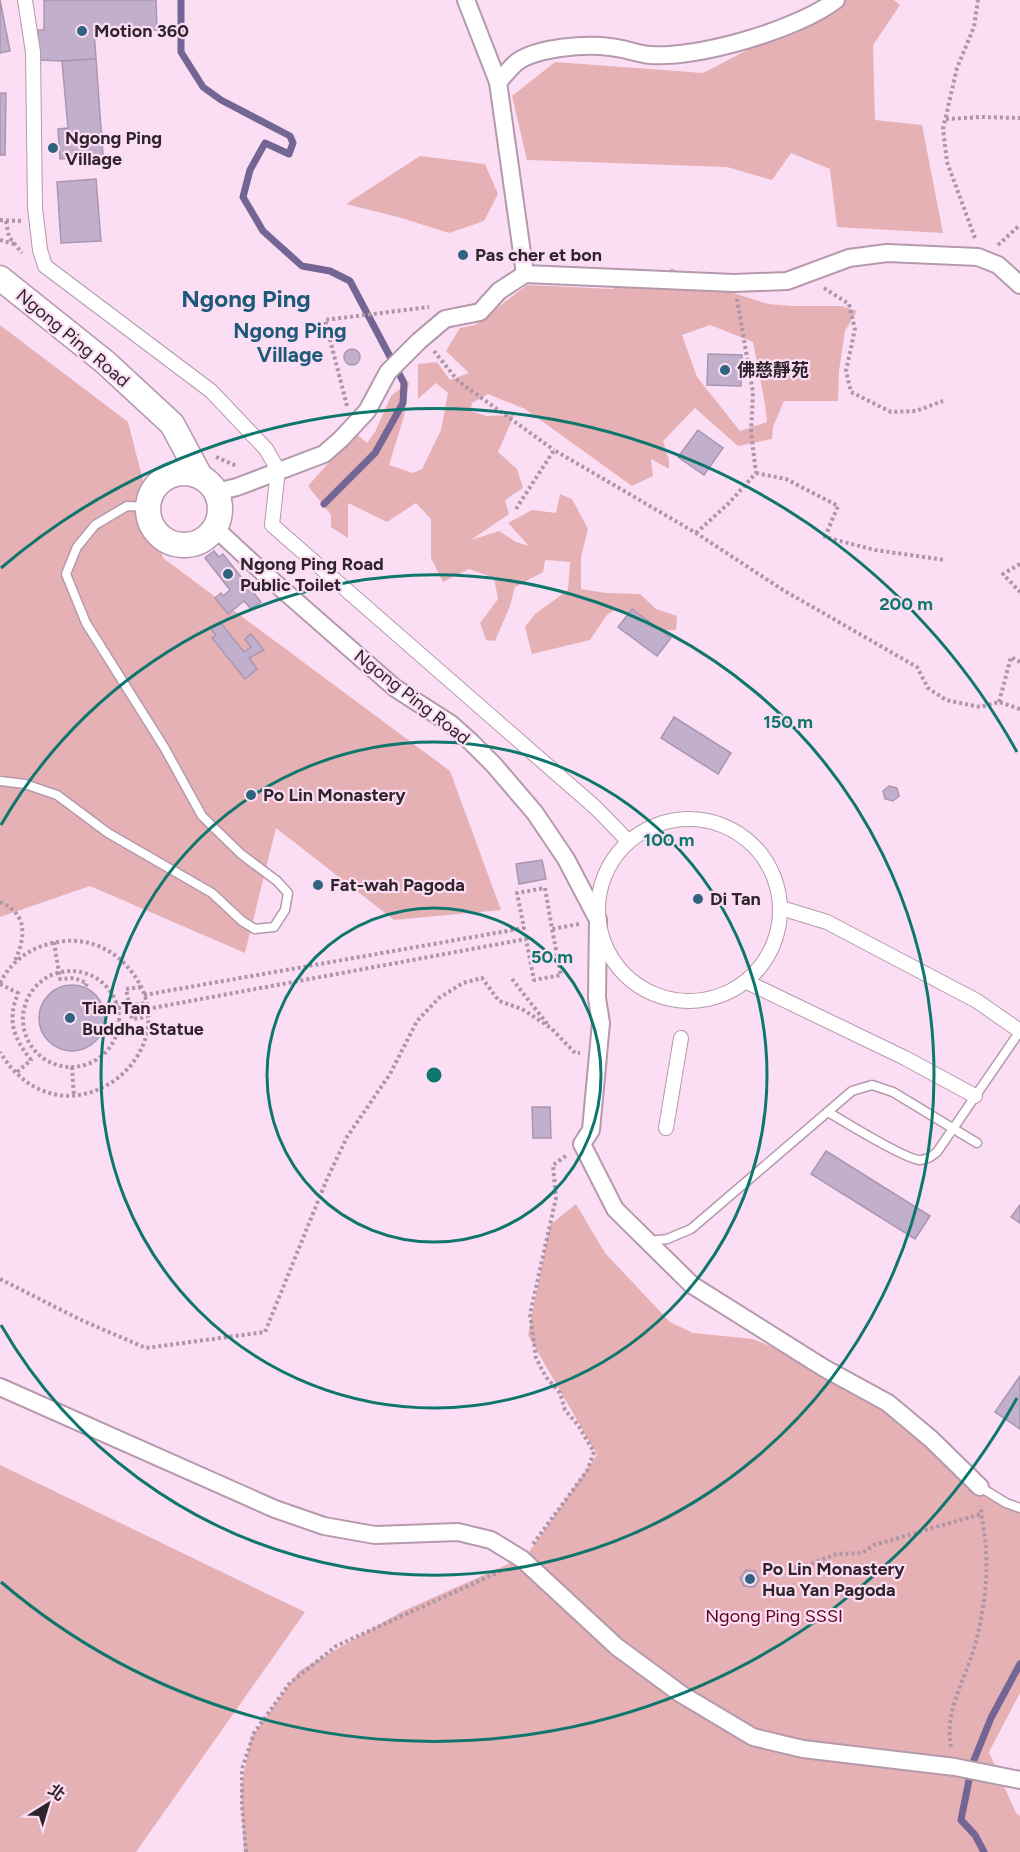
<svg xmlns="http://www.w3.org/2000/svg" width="1020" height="1852" font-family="Figtree,'Noto Sans TC',sans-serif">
<rect width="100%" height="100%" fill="#fcdef4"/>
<g fill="#e6b1b4" fill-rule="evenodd">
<path d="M843 0H894L900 5 873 45 875 120 922 125 943 233 837 227 830 169 791 153 772 180 727 167 527 160 512 96 555 62 703 73Z"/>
<path d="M420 156 485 164 498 194 484 221 449 233 398 217 346 204Z"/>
<path d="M636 268 650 285 672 268 706 289 718 288 768 304 793 306H841L857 311 845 331 839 371 838 401H784L773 427 772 439 738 446 695 408 663 441 669 460V469L651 459 653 476 632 486 525 409 488 394 472 403 471 411 486 416 514 415 498 452 517 469 523 488 505 500 509 514 471 540 499 531 516 542 529 546 508 523 532 510 556 513 560 494 572 499 588 529 581 557V589L606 593 640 594 656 609 677 616 676 630 655 631 616 609 607 615 590 640 532 654 525 627 535 614 568 590 570 562 545 560 543 572 515 587 510 606 495 641 486 640 480 623 498 599 494 578 469 569 443 582 431 558V519L416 503 387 522 348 503V538L331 527V515L308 486 355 433 367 443 375 432 391 396 409 382 404 416 389 465 413 473 422 469 441 430 448 393 436 383 418 399V364L437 362 450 380 469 373 446 351 460 328 475 325 527 285 613 289 618 271ZM710 325 753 342 765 404 767 422 740 431 697 377 682 335Z"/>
<path d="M0 325 128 422 163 558 450 771 501 910 394 920 276 828 245 953 90 886 0 917Z"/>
<path d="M576 1204 605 1253 670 1322 693 1333 753 1339 849 1379 966 1479 1020 1504V1693L989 1752 1016 1813 1020 1816V1852H244L241 1788 251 1738 299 1671 401 1612 526 1556 597 1455 528 1335 550 1225Z"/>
<path d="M0 1465 305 1612 136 1852H0Z"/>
</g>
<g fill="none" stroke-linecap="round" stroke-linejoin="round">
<g stroke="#746694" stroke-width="7">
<path d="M181 0V52L203 87 221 100 290 136 293 143 289 154 265 143 250 170 243 197 263 231 302 266 330 271 350 281 404 383 403 403 375 453 324 504"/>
<path d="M984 1852 975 1835 961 1820 972 1765 991 1718 1020 1664"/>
</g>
</g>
<g fill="#c2afcb" stroke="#a996b1" stroke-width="1.5">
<path d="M0 0 10 51 0 53Z"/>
<path d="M44 0H156L157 30 94 31 96 59 62 61 39 60 38 30H44Z"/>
<path d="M96 59 103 156 60 159 58 129 68 128 62 61Z"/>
<path d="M0 93H6L5 155H0Z"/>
<path d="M96 179 101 241 61 243 57 182Z"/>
<circle cx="352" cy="357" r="8"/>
<path d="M708 354 742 355 741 386 707 385Z"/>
<path d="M698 430 723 448 704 475 678 457Z"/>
<path d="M214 551 219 557 223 554 261 602 251 609 244 601 228 614 215 598 221 593 223 596 230 590 205 558Z"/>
<path d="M632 609 671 638 657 656 618 627Z"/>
<path d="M220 622 244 652 251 647 245 639 251 634 264 650 249 658 257 669 245 679 212 638 216 635 211 629Z"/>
<path d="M674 717 731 753 718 774 661 738Z"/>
<path d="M889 786 897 788 899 796 893 801 885 799 883 791Z"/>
<path d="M542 860 546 879 519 884 516 864Z"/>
<circle cx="72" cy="1018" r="33"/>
<path d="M532 1107H550L551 1138H533Z"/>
<path d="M826 1151 930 1216 915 1239 811 1174Z"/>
<path d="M1020 1205V1223L1011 1217Z"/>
<path d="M1020 1376V1429L995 1412Z"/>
<path d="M746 1570 755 1571 759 1580 754 1587 744 1586 740 1578Z"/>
</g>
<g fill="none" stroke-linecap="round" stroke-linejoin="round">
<defs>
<g id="service">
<path d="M0 781 25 784 57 795 108 833 212 893 242 921 255 929 274 927 285 910 288 893 277 881 241 854 202 816 164 747 86 623 66 574 77 547 95 525 127 506 148 507"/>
<path d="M828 1112C843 1121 906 1160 920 1160 927 1160 932 1156 937 1152L1020 1031"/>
<path d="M649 1241 667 1239 691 1229 852 1091 872 1085 893 1092 977 1143"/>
<path d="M980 1487 1006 1503 1020 1508"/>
</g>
<g id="pedestrian">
<path d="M25 0 33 52 35 208 40 250 45 266 211 391 266 449 278 470 272 525 596 808 628 841"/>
<circle cx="689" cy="910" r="91"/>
<path d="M781 908 827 922 977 1001 1020 1031"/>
<path d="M747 982 905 1058 975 1096"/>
<path d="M666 1128 681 1038"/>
</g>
<g id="minor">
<path d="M466 0 498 82"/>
<path d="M836 0C799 29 697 59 650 55 637 54 624 48 610 47 585 44 538 47 517 62 510 68 504 76 498 82L525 274 734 283 787 281 849 258 887 253 978 257 998 265 1020 285"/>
<path d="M216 492 237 487 324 454 341 439 367 411 388 372 419 341 445 319 480 312 499 291 525 274"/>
<path d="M215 528 258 568 395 688 451 724 471 742 494 765 535 813 566 859 598 920 597 998 601 1023 591 1130 582 1144 615 1209 692 1285 824 1368 888 1403 931 1439 980 1487"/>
<path d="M0 1387 275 1509 324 1526 375 1535 458 1532 491 1540 522 1559 617 1647 681 1694 753 1737 803 1749 955 1767 1020 1780"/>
</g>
<g id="secondary">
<path d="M0 278 105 362 172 424 200 476"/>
<circle cx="184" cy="509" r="36"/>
</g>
</defs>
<use href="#service" stroke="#b599ad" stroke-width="11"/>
<use href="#pedestrian" stroke="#b599ad" stroke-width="16"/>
<use href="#minor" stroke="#b599ad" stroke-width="20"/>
<use href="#secondary" stroke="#b599ad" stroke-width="27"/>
<g stroke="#ad96a7" stroke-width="4" stroke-dasharray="3 3" stroke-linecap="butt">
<path d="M946 119 981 117 1020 118"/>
<path d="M0 220 21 221"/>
<path d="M6 221 9 237 22 253"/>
<path d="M975 238 947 162 943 129 957 68 974 27 978 0"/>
<path d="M0 240 14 244"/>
<path d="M998 245 1020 225"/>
<path d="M824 288 849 304 855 329 846 371 851 392 891 412 916 411 943 401"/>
<path d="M434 351 458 381 554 450"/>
<path d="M347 406 325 320 429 307"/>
<path d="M216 457 237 466"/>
<path d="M756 473 786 479 838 506 825 537 875 550 945 560"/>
<path d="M516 509 554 450 696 533 783 590 917 667 928 688 946 700 980 707 999 702 1020 709"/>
<path d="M696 533 728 504 756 473 751 432 753 392 737 299"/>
<path d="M1020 564 1003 574 1020 592"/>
<path d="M999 702 1011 657 1020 662"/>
<path d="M0 902C29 915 25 937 15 961"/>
<path d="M54 942 60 979 74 978 87 983 85 988"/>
<circle cx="71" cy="1019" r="48"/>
<path d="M512 979 548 1025"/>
<path d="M0 983C13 957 38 943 66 941 87 939 109 948 124 963 205 1046 65 1159 0 1052"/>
<path d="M0 984 18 993C7 1021 13 1037 31 1060L16 1073"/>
<path d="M141 987 126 989 132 1019 147 1017"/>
<path d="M144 995 524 928 517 893 545 888 552 929 579 924"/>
<path d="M103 1007 129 1003"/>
<path d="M118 1008 146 1003"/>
<path d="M147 1009 526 939 534 980 561 975 552 929"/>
<path d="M72 1067 74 1096"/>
<path d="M0 1279 81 1320 146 1348 265 1332 327 1179 347 1137 390 1074 417 1021 439 998 463 983 482 978 499 1001 522 1009 551 1028 575 1053H580"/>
<path d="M533 1544 587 1471 594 1452 578 1425 565 1410 560 1393 546 1377 536 1358 530 1314 556 1198 553 1165 567 1155"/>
<path d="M764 1571 802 1567 837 1554 862 1553 874 1545 981 1514"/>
<path d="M951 1747C943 1708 971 1671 978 1633 984 1606 988 1579 986 1551 986 1536 981 1521 981 1506"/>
<path d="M246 1852 242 1805V1769L254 1733 289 1684 336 1646 503 1570"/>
</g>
<use href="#service" stroke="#fff" stroke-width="8"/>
<use href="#pedestrian" stroke="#fff" stroke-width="14"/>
<use href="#minor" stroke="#fff" stroke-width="16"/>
<use href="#secondary" stroke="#fff" stroke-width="24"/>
</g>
<g fill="none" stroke="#0f766e" stroke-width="3">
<circle cx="434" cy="1075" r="167"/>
<circle cx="434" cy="1075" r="333"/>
<path d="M1 825A500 500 0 1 1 1 1325"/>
<path d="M1017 1398A667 667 0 0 1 1 1582M1 568A667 667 0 0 1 1017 752"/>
</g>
<g fill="#306380" stroke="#fcdef4" stroke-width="2">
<circle cx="82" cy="31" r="6"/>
<circle cx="53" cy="148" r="6"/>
<circle cx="463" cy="255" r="6"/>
<circle cx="725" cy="370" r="6"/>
<circle cx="228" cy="574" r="6"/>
<circle cx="251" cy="795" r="6"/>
<circle cx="318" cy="885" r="6"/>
<circle cx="698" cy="899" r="6"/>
<circle cx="70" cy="1018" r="6"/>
<circle cx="750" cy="1579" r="6"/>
</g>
<g text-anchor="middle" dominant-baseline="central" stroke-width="4.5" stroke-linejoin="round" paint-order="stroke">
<g font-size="18" font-weight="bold" fill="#2f242c" stroke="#fcdef4" text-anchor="start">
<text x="94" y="31">Motion 360</text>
<text x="65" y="138">Ngong Ping<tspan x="65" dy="21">Village</tspan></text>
<text x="475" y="255">Pas cher et bon</text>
<text x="737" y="370">佛慈靜苑</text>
<text x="240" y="564">Ngong Ping Road<tspan x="240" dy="21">Public Toilet</tspan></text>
<text x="263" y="795">Po Lin Monastery</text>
<text x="330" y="885">Fat-wah Pagoda</text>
<text x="710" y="899">Di Tan</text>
<text x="82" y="1008">Tian Tan<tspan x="82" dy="21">Buddha Statue</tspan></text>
<text x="762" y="1569">Po Lin Monastery<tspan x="762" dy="21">Hua Yan Pagoda</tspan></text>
</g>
<g font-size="18" fill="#2f242c" stroke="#fcdef4">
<text transform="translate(73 338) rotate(40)">Ngong Ping Road</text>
<text transform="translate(412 697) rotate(38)">Ngong Ping Road</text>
</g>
<g font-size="18" fill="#5e001b" stroke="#fcdef4">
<text x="774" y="1616">Ngong Ping SSSI</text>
</g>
<g font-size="21" font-weight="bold" fill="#1d5979" stroke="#fcdef4">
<text x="290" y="330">Ngong Ping<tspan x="290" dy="24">Village</tspan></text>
</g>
<g font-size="24" font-weight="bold" fill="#1d5979" stroke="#fcdef4">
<text x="246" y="298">Ngong Ping</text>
</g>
</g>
<circle cx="434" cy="1075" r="9" fill="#0f766e" stroke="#fcdef4" stroke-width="3"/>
<g font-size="18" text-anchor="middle" font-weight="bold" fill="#0f766e" stroke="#fcdef4" stroke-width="4.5" stroke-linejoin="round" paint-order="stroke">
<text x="906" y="610">200 m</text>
<text x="788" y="728">150 m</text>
<text x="669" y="846">100 m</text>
<text x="552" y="963">50 m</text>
</g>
<g transform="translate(48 1804) rotate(37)" stroke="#fcdef4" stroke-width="4.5" paint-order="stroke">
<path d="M0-4.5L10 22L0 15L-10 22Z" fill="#2f242c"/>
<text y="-9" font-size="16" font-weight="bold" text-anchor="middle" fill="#2f242c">北</text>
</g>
</svg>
